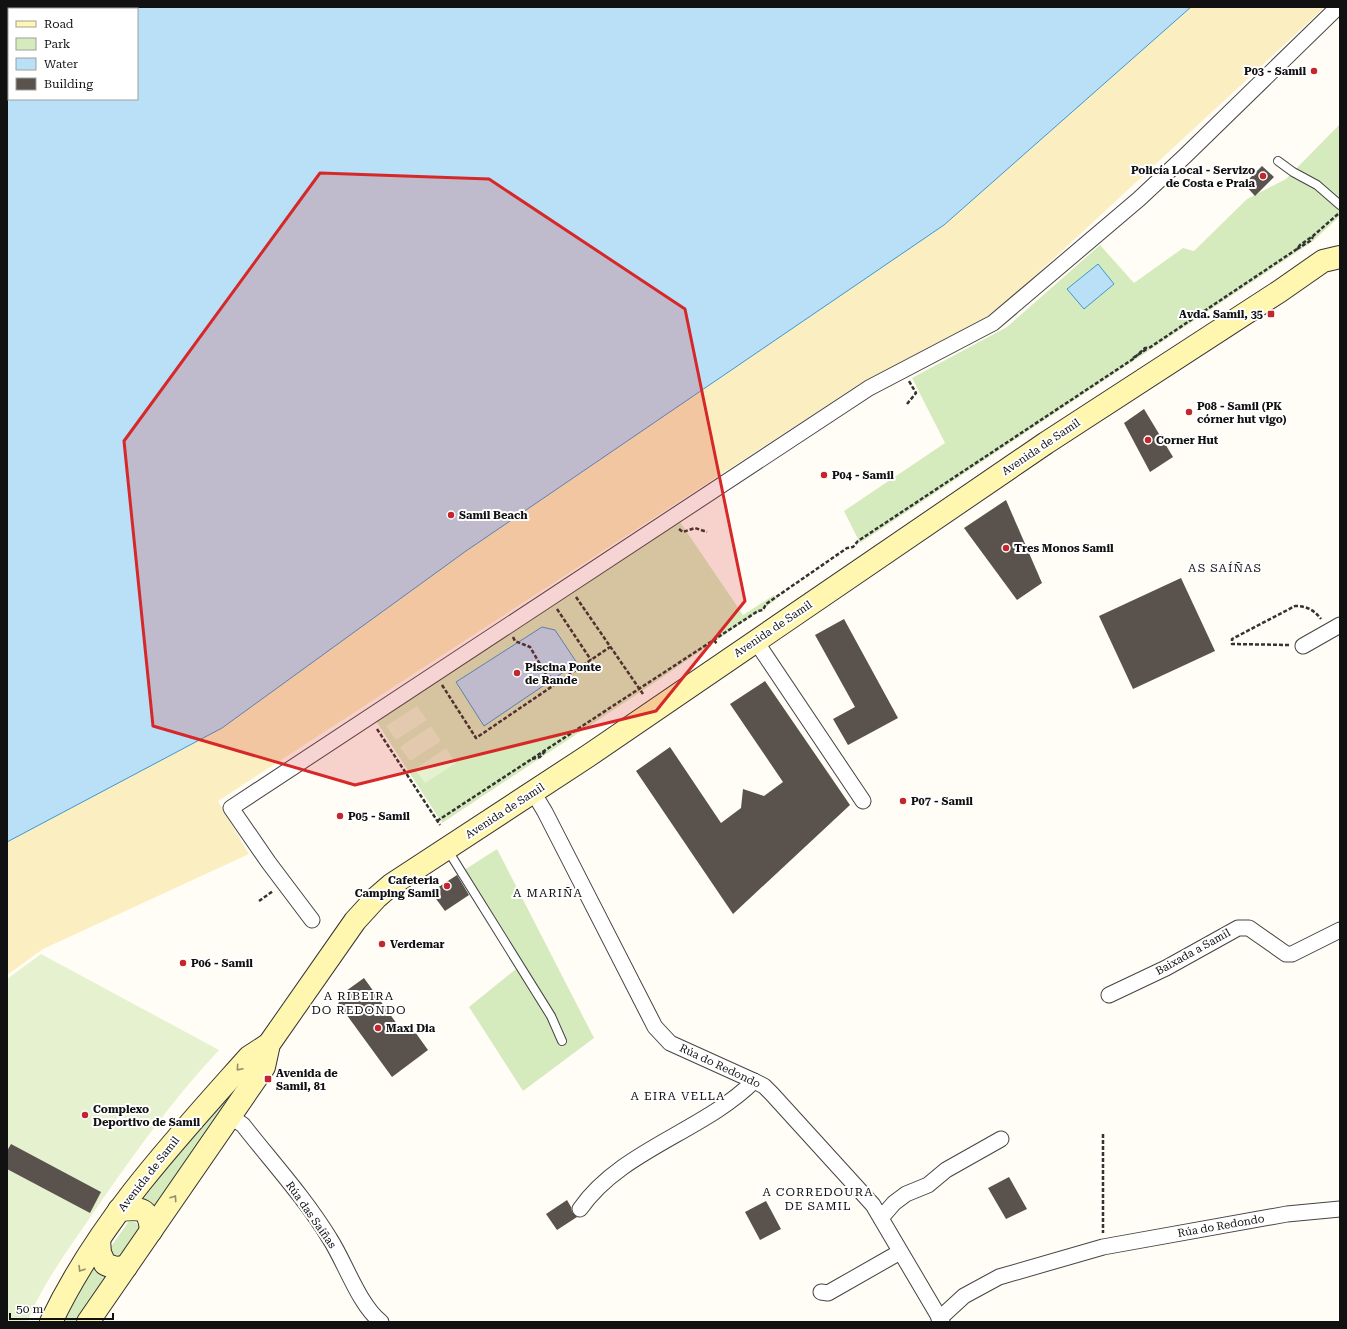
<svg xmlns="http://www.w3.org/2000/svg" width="1347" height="1329" font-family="'Roboto Serif',serif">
<rect width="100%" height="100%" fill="#fffdf5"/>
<g fill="#d5ebbd">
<path d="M1340 124V216L1312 242 860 543 844 511 945 443 912 378 1007 327 1100 245 1134 283 1183 248 1194 251 1247 199 1286 179Z"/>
<path d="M680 522 743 615 774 595 777 599 645 689 442 823 376 721Z"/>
<path d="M497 849 594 1038 523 1091 469 1007 516 969 458 874Z"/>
<path d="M234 1087 238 1090 156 1210 143 1200 186 1143Z"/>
<path d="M133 1220 140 1227 139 1233 121 1257 113 1256 110 1248 129 1221Z"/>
<path d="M95 1265 110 1275 76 1322H63L92 1267Z"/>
</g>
<path fill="#fbeec1" d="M1061 7H1325L996 312 863 382 218 801 249 854 43 949 7 975V648Z"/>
<g fill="#e6f2cf">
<path d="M417 706 427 720 396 740 386 726Z"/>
<path d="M431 726 441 741 410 761 400 747Z"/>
<path d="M446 748 456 763 425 783 415 769Z"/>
<path d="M41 954 219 1050C171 1101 131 1158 91 1216 68 1250 43 1283 27 1322H7V979Z"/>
</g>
<g fill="#b9e0f7" stroke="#3f96cf" fill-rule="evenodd">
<path d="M7 7H1191L944 225 466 551 222 728 7 842ZM9 9H137V99H9Z"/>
<path d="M1098 264 1114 284 1084 309 1067 289Z"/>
<path d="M542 627 555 630 577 663 484 726 456 682Z"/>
</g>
<g fill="#5a524d">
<path d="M1262 166 1274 177 1255 196 1244 184Z"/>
<path d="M1144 409 1173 457 1150 472 1124 423Z"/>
<path d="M1006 500 1042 583 1017 600 964 528Z"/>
<path d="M1181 578 1215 651 1133 689 1099 616Z"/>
<path d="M844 619 898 718 848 745 833 719 855 707 815 635Z"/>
<path d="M765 681 850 805 733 914 636 771 670 747 721 823 741 808 743 789 764 796 783 782 730 704Z"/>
<path d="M457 875 469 895 445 911 431 892Z"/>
<path d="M364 978 402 1031 410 1025 428 1050 392 1077 338 1003 349 995 346 991Z"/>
<path d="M11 1144 101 1192 90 1213 7 1169V1151Z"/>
<path d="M1009 1177 1027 1209 1006 1219 988 1188Z"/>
<path d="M567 1200 571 1207 572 1212 577 1217 557 1230 546 1214Z"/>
<path d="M766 1201 781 1229 760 1240 745 1212Z"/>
</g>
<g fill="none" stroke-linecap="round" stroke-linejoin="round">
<defs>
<g id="lane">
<path d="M1278 161 1293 172 1317 185 1340 205"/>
<path d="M447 849 551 1016 562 1041"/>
</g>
<g id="street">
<path d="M755 640 863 801"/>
<path d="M1303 646 1340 625"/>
<path d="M533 792 545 812 655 1027 670 1043 754 1081 764 1086 772 1094 873 1205 942 1322"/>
<path d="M312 920 269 863 231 808 869 388 993 323 1139 199 1185 156 1338 7"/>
<path d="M1109 995 1166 968 1238 928H1249L1286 954H1292L1340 930"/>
<path d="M230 1116 243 1125C272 1162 305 1198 330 1239 345 1262 359 1305 381 1322"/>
<path d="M580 1209C621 1150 704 1131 754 1081"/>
<path d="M881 1218 894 1203 906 1194 928 1185 946 1170 1001 1139"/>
<path d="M821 1292 828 1293 900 1252"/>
<path d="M939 1319 964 1296 999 1277 1103 1247 1287 1214 1340 1209"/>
</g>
<g id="secondary">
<path d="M119 1210C141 1208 149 1207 151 1231"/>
<path d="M99 1240 100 1253 105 1264 115 1268 126 1267"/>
<path d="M51 1322C99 1221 176 1139 249 1057L269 1044"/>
<path d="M88 1322 264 1067 269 1044 355 921 376 898 391 885 588 756 1046 443 1280 291 1323 261 1340 257"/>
</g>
</defs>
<use href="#lane" stroke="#444" stroke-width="10"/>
<use href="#street" stroke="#444" stroke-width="17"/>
<use href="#secondary" stroke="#333" stroke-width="24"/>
<g stroke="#333" stroke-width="2.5" stroke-dasharray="4 2" stroke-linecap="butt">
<path d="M1297 249 1310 241 1313 237"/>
<path d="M1133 358 1148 348"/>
<path d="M907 404 916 393 909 381"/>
<path d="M679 529 683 532 695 528 707 532"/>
<path d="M576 597 643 694"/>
<path d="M557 609 591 660"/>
<path d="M513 637 515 641 530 647 547 676 562 679"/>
<path d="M714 640 717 644"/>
<path d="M1289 645 1232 644V639L1295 606C1307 606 1314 610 1321 619"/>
<path d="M442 685 476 738 610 647"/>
<path d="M377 729 440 825"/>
<path d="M532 759 540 757 546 750"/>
<path d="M437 821 758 611 763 610 766 604 847 548 853 547 858 541 1133 359 1145 348H1149L1297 249 1300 245 1313 236 1338 214"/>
<path d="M259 901 273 891"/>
<path d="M1103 1134V1233"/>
</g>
<use href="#lane" stroke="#fff" stroke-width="8"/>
<use href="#street" stroke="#fff" stroke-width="15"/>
<use href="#secondary" stroke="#fff6b0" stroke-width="22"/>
</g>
<defs><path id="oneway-chevron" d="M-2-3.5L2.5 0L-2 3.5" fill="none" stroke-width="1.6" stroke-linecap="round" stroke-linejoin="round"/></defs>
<g stroke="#948f68">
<use href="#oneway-chevron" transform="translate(239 1068) rotate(131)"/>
<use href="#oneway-chevron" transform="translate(174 1198) rotate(-56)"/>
<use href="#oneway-chevron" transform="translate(81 1269) rotate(122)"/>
</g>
<path fill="#d62828" fill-opacity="0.2" stroke="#d62828" stroke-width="3" stroke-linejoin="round" d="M320 173 489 179 685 309 745 601 656 711 355 785 153 726 124 441Z"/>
<g fill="#c4262e" stroke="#fff" stroke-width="1.5">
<circle cx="1314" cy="71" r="4"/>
<circle cx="1263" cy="176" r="4"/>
<rect x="1267" y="310" width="8" height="8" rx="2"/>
<circle cx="1189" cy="412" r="4"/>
<circle cx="1148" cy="440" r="4"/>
<circle cx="824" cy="475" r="4"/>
<circle cx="451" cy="515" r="4"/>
<circle cx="1006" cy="548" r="4"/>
<circle cx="517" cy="673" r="4"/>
<circle cx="903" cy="801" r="4"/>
<circle cx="340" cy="816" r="4"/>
<circle cx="447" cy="886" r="4"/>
<circle cx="382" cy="944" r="4"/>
<circle cx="183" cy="963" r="4"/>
<circle cx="378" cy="1028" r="4"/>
<rect x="264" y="1075" width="8" height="8" rx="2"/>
<circle cx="85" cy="1115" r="4"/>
</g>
<g text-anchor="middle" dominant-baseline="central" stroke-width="4" stroke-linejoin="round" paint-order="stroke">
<g font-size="11" font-weight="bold" fill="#111" stroke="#fff" text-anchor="start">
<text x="1306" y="71" text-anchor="end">P03 - Samil</text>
<text x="1255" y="170" text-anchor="end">Policía Local - Servizo<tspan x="1255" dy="13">de Costa e Praia</tspan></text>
<text x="1263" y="314" text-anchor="end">Avda. Samil, 35</text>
<text x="1197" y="406">P08 - Samil (PK<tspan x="1197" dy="13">córner hut vigo)</tspan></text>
<text x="1156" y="440">Corner Hut</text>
<text x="832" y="475">P04 - Samil</text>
<text x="459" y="515">Samil Beach</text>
<text x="1014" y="548">Tres Monos Samil</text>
<text x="525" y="667">Piscina Ponte<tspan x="525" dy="13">de Rande</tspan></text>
<text x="911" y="801">P07 - Samil</text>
<text x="348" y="816">P05 - Samil</text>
<text x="439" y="880" text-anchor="end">Cafeteria<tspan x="439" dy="13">Camping Samil</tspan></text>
<text x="390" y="944">Verdemar</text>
<text x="191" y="963">P06 - Samil</text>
<text x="386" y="1028">Maxi Dia</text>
<text x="276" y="1073">Avenida de<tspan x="276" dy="13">Samil, 81</tspan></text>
<text x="93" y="1109">Complexo<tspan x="93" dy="13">Deportivo de Samil</tspan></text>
</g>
<g font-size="11" fill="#111" stroke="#fff">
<text transform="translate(1041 447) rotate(-34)">Avenida de Samil</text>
<text transform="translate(773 629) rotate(-34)">Avenida de Samil</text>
<text transform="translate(505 811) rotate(-33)">Avenida de Samil</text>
<text transform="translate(1193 952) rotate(-29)">Baixada a Samil</text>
<text transform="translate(720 1066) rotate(25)">Rúa do Redondo</text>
<text transform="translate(149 1174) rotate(-52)">Avenida de Samil</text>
<text transform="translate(311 1215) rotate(55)">Rúa das Saíñas</text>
<text transform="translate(1221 1226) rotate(-10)">Rúa do Redondo</text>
</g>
<g font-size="12" letter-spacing="1" fill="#111" stroke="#fff">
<text x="1225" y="568">AS SAÍÑAS</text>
<text x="548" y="893">A MARIÑA</text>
<text x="359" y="996">A RIBEIRA<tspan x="359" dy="14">DO REDONDO</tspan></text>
<text x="678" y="1096">A EIRA VELLA</text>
<text x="818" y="1192">A CORREDOURA<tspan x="818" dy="14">DE SAMIL</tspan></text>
</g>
</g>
<rect width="1347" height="1329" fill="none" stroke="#111111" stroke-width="16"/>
<rect x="8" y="8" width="130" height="92" fill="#ffffff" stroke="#a0a0a0"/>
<rect x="16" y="21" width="20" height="6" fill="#fff6b0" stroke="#a0a0a0"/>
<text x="44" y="28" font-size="12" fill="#111111">Road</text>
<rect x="16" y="38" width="20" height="12" fill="#d5ebbd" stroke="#a0a0a0"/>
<text x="44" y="48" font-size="12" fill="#111111">Park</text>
<rect x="16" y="58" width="20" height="12" fill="#b9e0f7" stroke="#a0a0a0"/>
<text x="44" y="68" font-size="12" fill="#111111">Water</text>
<rect x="16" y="78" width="20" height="12" fill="#5a524d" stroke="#a0a0a0"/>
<text x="44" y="88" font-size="12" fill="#111111">Building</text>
<path d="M10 1313v6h103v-6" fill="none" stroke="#111111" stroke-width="2"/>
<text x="16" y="1313" font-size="12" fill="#111111" stroke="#ffffff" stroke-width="3" paint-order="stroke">50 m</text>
</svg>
